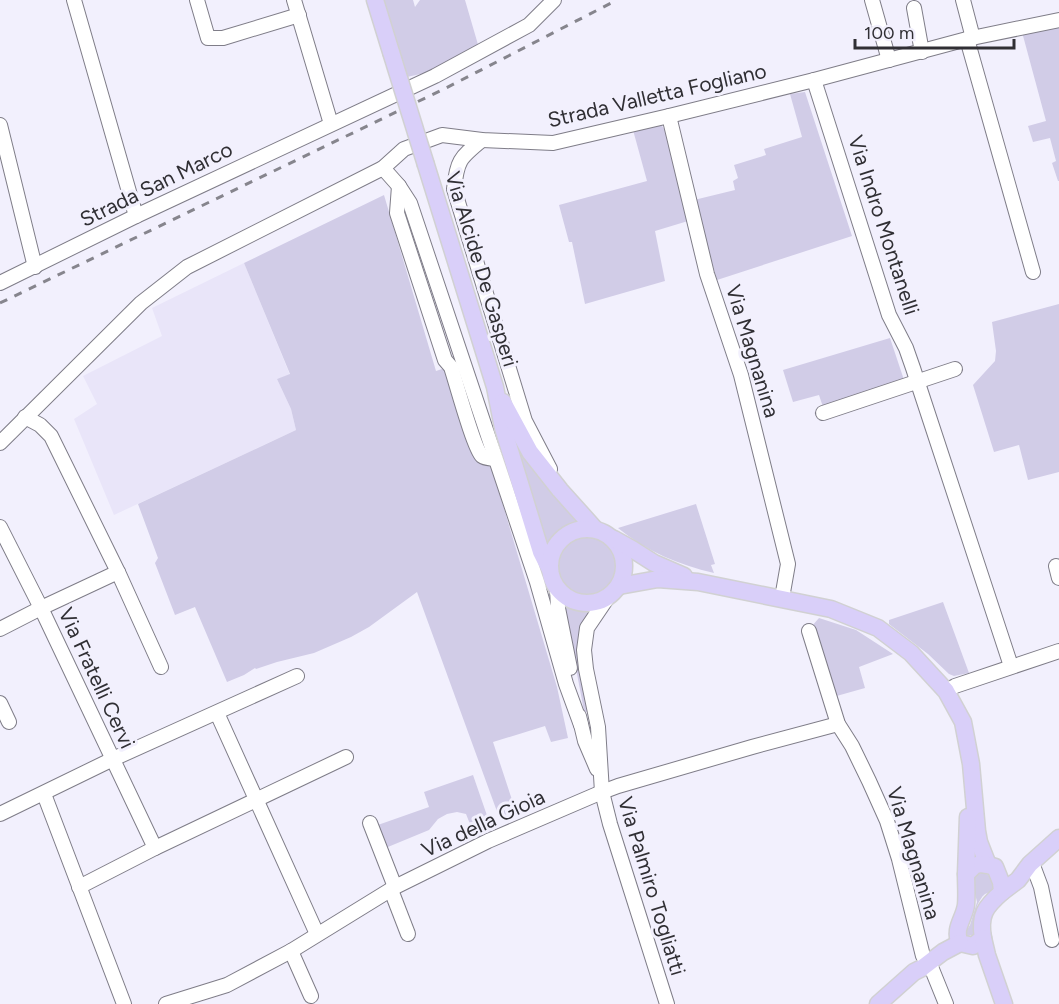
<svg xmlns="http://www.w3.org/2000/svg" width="1059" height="1004" font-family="Figtree,sans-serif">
<rect width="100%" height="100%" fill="#f2f0fd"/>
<path fill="#e9e5f9" d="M244 263 290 375 277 379 291 409 296 430 114 515 74 419 97 404 83 376 162 336 152 308Z"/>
<g fill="#d1cce7">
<path d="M383 0H413L415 7 420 0H465L479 48 425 73 407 77Z"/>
<path d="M1059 25V181H1058L1052 163 1056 161 1050 138 1033 142 1028 126 1046 121 1022 32Z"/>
<path d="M805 92 852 236 717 280 694 200 735 190 733 181 738 178 734 165 766 155 764 149 802 137 790 94Z"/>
<path d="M657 124 662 126 665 130 677 172 688 221 655 231 665 281 585 304 572 242H569L559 205 647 181 633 130Z"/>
<path d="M384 195 436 371 442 369 447 372 486 464 492 468 557 687 568 738 551 742 545 726 493 742 516 812 499 817 417 592 369 627 351 637 314 653 277 662 256 669 255 668 244 675 227 682 195 607 175 615 155 563 158 558 138 504 296 430 291 409 277 379 290 374 244 263Z"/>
<path d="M1059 304V472L1028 480 1019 445 994 452 973 385 995 361 996 351 992 322Z"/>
<path d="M890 338 904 380 823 407 819 395 793 402 783 370Z"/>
<path d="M511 436 583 523C565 528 558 533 547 548Z"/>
<path d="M696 504 715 564 711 565 714 573C679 565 646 551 618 528Z"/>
<circle cx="587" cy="566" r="30"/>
<path d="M943 602 969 673 954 676 949 674 928 654 889 624V620Z"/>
<path d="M564 605 581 611H589L584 623 588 711 586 712 584 711Z"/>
<path d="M819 618 856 630 893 654 859 667 865 688 833 697 812 626Z"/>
<path d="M473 775 492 830 476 839 466 814 457 812 447 814 438 819 429 830 383 849 375 826 429 807 424 792Z"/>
<path d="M981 873C989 873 996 880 992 889 990 893 989 892 985 894 981 897 979 902 977 906 974 916 973 925 973 935L968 936 967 935 966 931 970 925 977 902 972 881 977 874Z"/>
</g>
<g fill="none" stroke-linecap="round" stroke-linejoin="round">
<defs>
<g id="minor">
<path d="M74 0 136 216"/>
<path d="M197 0 208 38H223L299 15"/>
<path d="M294 0 331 124"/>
<path d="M872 0 889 60"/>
<path d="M963 0 973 38"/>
<path d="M914 8 922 52"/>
<path d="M967 39 1033 272"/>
<path d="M814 80 889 315 906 348 913 368 1011 666"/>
<path d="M669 116 707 274 741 375 788 564 782 598"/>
<path d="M0 125 35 267"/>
<path d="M482 140C460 158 457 160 454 189L525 421 550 469"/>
<path d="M383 168 399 186 410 203 537 582 566 684 581 725"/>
<path d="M399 186 397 213 445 360 451 367C456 382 474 449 482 456 486 459 491 458 495 459"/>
<path d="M0 283 136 216 435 76 529 25 554 0"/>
<path d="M823 413 955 369"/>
<path d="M25 417 40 425 51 436 118 572 161 667"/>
<path d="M0 443 141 303 187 267 383 168 404 149 442 135 482 140 553 143 669 116 814 80 967 39 1059 20"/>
<path d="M0 527 41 608 155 848"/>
<path d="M1056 566 1059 578"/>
<path d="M557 589 558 608 570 668"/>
<path d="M608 597 587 628 584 650 586 669 598 727 602 792 610 824 667 1004"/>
<path d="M0 629 41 608 118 572"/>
<path d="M809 631 838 724 852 746 869 781 887 821 899 859 923 956"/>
<path d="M946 691 955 686 1059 651"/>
<path d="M0 703 9 722"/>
<path d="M217 713 317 934"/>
<path d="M579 716 585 741 597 769"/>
<path d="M44 794 124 1004"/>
<path d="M0 814 113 759 297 676"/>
<path d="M370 823 395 887"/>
<path d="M1032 863 1041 887 1052 940"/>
<path d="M79 887 155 848 346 757"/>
<path d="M391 890 408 934"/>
<path d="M291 951 311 996"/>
<path d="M929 962 946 1004"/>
<path d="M166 1004 227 985 291 951 395 887 488 841 602 792 618 786 752 747 838 724"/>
</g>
<g id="major">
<path d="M375 0 391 52"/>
<path d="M426 165 495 387 503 428 541 552 549 568"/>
<path d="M503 402 530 452 560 490 595 529"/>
<circle cx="587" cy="566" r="37"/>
<path d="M614 539 632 549 654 563 684 576"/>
<path d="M619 586 658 579 698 582 831 609 878 628 911 653 946 691 963 722 971 764 977 831 979 842 988 865"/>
<path d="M980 864 988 865 995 867 1001 882 1002 892C985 907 979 915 983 938L973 946 960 943C953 929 964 919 966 905 967 895 966 884 966 874L974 866Z"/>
<path d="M966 874 968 817"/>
<path d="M1002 892 1018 880 1030 864 1059 838"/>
<path d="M983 938 987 955 1004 1004"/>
<path d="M878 1004 914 972 922 968 943 952 960 943"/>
</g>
</defs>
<use href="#minor" stroke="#7f7d88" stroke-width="16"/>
<use href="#major" stroke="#d1d1d2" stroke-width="19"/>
<use href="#minor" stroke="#fff" stroke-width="14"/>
<use href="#major" stroke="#d9cff9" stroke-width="16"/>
<path stroke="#86858d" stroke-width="3" stroke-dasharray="8 8" stroke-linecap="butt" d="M0 303 446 88 617 0"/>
<defs>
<path id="major-bridge" d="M391 52 426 165"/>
</defs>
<use href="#major-bridge" stroke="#d1d1d2" stroke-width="19" stroke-linecap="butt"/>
<use href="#major-bridge" stroke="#d9cff9" stroke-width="16"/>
</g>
<g text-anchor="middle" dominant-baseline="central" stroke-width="6" stroke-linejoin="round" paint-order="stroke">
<g font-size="21" fill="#302f34" stroke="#f2f0fd">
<text transform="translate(657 95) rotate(-13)">Strada Valletta Fogliano</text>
<text transform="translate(156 184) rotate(-26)">Strada San Marco</text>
<text transform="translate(884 225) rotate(72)">Via Indro Montanelli</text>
<text transform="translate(482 269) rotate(73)">Via Alcide De Gasperi</text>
<text transform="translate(753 351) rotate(73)">Via Magnanina</text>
<text transform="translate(97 678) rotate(65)">Via Fratelli Cervi</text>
<text transform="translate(483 823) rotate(-25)">Via della Gioia</text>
<text transform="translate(914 853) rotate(73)">Via Magnanina</text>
<text transform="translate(652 886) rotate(73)">Via Palmiro Togliatti</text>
</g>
</g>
<path d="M855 39v9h159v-9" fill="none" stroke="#302f34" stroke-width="3"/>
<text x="864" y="39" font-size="18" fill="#302f34" stroke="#f2f0fd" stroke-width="4.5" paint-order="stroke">100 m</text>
</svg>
